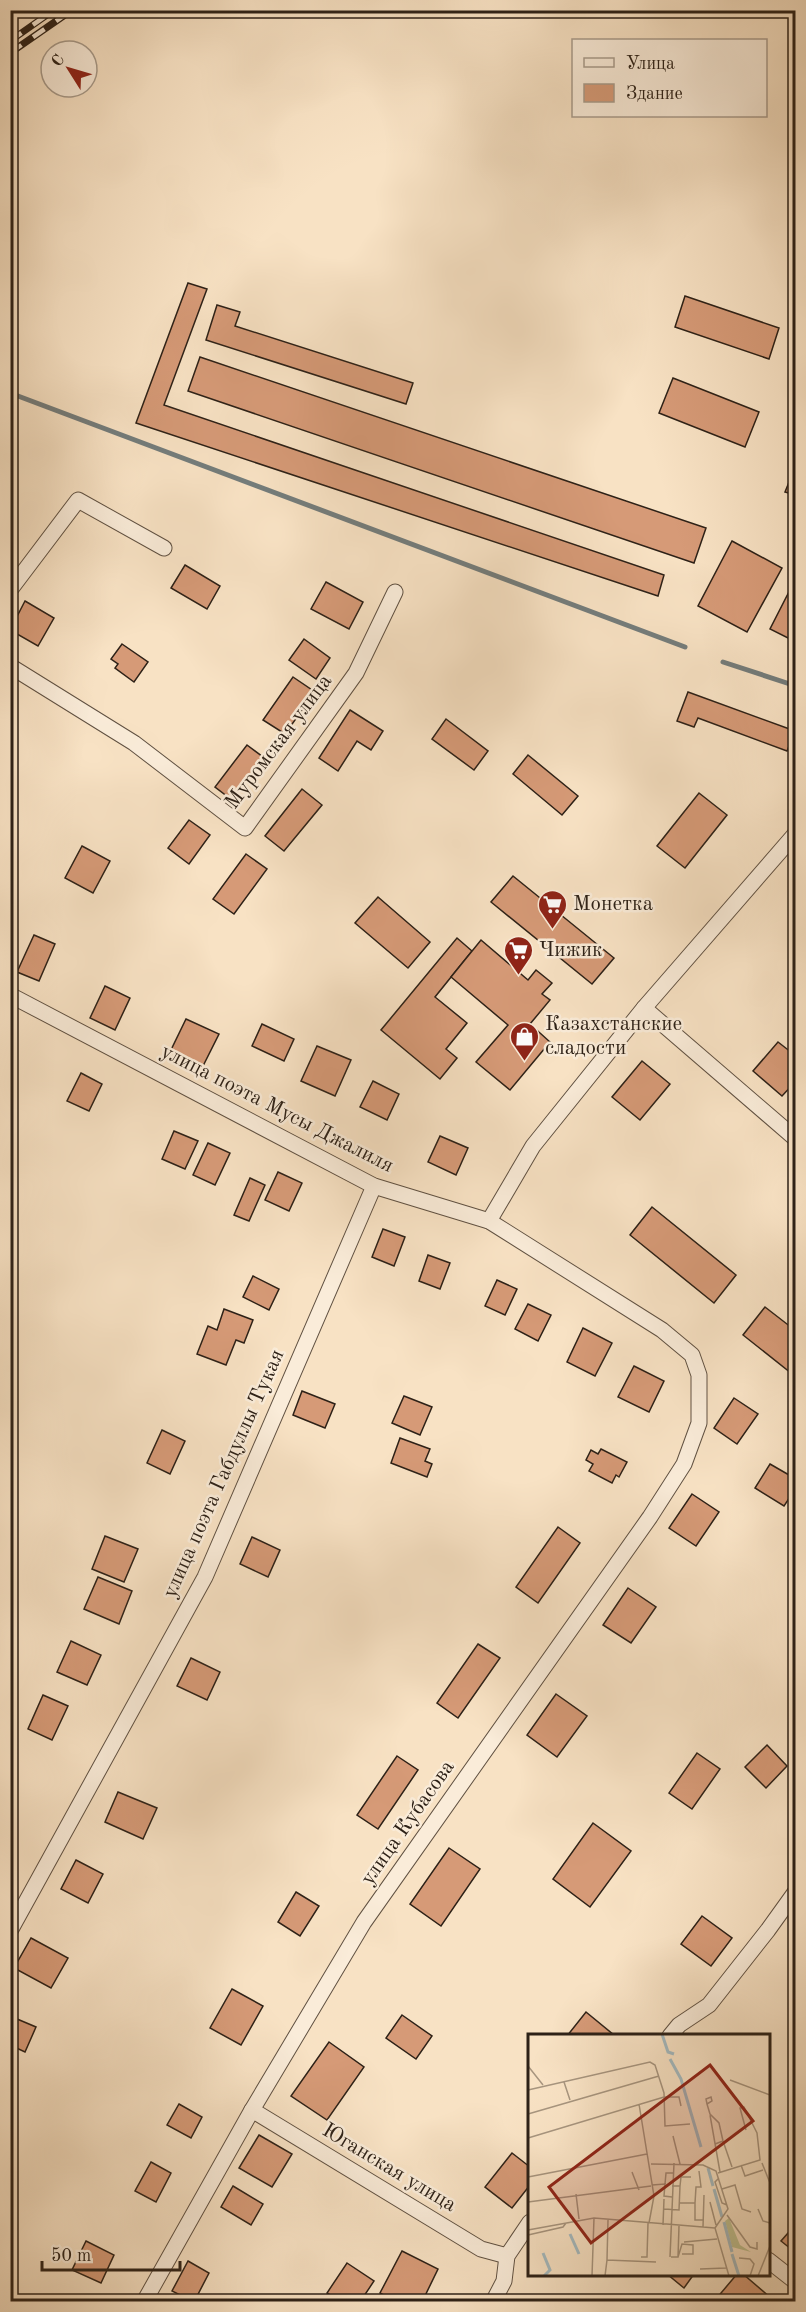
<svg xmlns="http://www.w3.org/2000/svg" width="806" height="2312" font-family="'Old Standard TT',serif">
<rect width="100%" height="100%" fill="#f8e2c4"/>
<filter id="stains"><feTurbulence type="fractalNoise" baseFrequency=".00333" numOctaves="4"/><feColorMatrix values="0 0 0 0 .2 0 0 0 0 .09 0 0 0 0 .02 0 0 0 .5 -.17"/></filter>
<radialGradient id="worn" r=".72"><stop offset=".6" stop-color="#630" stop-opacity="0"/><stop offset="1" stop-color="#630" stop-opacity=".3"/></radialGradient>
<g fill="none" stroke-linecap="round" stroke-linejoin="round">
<g stroke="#747d7c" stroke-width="5">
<path d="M10 393 685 647"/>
<path d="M723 662 796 686"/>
</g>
</g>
<g fill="#d69a77" stroke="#2d2117" stroke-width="1.5">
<path d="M188 283 207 289 164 405 664 575 658 596 136 423Z"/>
<path d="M685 296 779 328 769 359 675 327Z"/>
<path d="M217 305 240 312 235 326 413 383 406 404 206 340Z"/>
<path d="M200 357 706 528 694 563 188 391Z"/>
<path d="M673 378 759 412 745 447 659 413Z"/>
<path d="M796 465V495L785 492Z"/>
<path d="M732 541 782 568 747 632 698 606Z"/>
<path d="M185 565 220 586 207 609 171 588Z"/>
<path d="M796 578V642L770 629Z"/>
<path d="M326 582 363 602 349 629 311 609Z"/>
<path d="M25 601 54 618 38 646 10 630Z"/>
<path d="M304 639 330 658 316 679 289 660Z"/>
<path d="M122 644 148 662 134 682 115 668 118 664 111 659Z"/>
<path d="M293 677 315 692 285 734 263 720Z"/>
<path d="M688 692 795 731 787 751 698 718 694 727 677 721Z"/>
<path d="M350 710 383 731 371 750 357 741 338 771 319 758Z"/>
<path d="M446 719 488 751 474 770 432 739Z"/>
<path d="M247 745 263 757 232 800 215 787Z"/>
<path d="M528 755 578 796 562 815 513 774Z"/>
<path d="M302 789 322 805 284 851 265 836Z"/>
<path d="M699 793 727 815 685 868 657 846Z"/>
<path d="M189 820 210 835 189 864 168 848Z"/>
<path d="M82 846 110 861 93 893 65 878Z"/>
<path d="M246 854 267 869 234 914 213 899Z"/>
<path d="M513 876 614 958 592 984 491 902Z"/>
<path d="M378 897 430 942 408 968 355 923Z"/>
<path d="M34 935 55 944 39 981 17 972Z"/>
<path d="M457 938 472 951 435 997 467 1023 446 1049 457 1058 440 1079 381 1030Z"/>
<path d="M481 940 528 980 536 970 552 983 542 994 550 1000 530 1024 550 1042 510 1090 476 1062 508 1025 451 977Z"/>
<path d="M105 986 130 998 115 1030 90 1018Z"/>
<path d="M186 1019 219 1034 202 1068 170 1052Z"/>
<path d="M262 1024 294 1039 284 1061 252 1046Z"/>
<path d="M778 1042 796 1056V1081L782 1096 753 1071Z"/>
<path d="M317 1046 351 1060 335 1096 301 1081Z"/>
<path d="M642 1061 670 1084 640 1120 612 1097Z"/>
<path d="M81 1073 102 1084 89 1111 67 1101Z"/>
<path d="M373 1081 399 1094 387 1120 360 1107Z"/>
<path d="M174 1131 198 1141 185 1169 162 1159Z"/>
<path d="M440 1136 468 1148 456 1175 428 1162Z"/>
<path d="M208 1143 230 1153 215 1185 193 1175Z"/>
<path d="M278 1172 302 1183 289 1211 265 1200Z"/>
<path d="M250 1178 265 1185 249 1221 234 1215Z"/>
<path d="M652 1207 736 1275 714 1303 630 1235Z"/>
<path d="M383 1229 405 1237 394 1266 372 1257Z"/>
<path d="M428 1255 450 1263 440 1289 419 1281Z"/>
<path d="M253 1276 279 1289 269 1310 243 1297Z"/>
<path d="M497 1280 517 1289 505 1315 485 1306Z"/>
<path d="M528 1304 551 1315 538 1341 515 1329Z"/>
<path d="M765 1307 796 1331V1377L743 1335Z"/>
<path d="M224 1309 253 1320 244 1343 236 1340 226 1365 197 1354 208 1326 217 1330Z"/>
<path d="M583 1328 612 1343 595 1376 567 1362Z"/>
<path d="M634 1366 664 1381 649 1412 618 1397Z"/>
<path d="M302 1391 335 1404 325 1428 293 1415Z"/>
<path d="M404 1396 432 1407 420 1435 392 1423Z"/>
<path d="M734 1398 758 1414 737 1444 714 1428Z"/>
<path d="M162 1430 185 1441 170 1474 147 1463Z"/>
<path d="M400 1438 430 1449 425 1461 432 1464 427 1477 391 1463Z"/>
<path d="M601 1449 627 1462 619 1477 616 1475 612 1483 589 1471 593 1464 586 1460 591 1450 598 1454Z"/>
<path d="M770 1464 796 1479V1488L784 1506 755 1488Z"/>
<path d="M692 1494 719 1512 696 1546 669 1528Z"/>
<path d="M558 1527 580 1543 538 1603 516 1587Z"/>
<path d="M105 1536 138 1549 124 1582 92 1569Z"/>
<path d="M252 1537 280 1550 268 1577 240 1564Z"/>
<path d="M98 1577 132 1591 119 1624 84 1609Z"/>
<path d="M628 1588 656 1607 631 1643 603 1625Z"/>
<path d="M71 1641 101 1655 87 1685 57 1672Z"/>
<path d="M478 1644 500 1658 458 1718 437 1703Z"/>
<path d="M191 1658 220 1672 207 1700 177 1686Z"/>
<path d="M556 1694 587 1716 557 1757 527 1735Z"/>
<path d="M43 1695 68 1706 52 1740 28 1729Z"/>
<path d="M767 1745 787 1766 766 1788 745 1767Z"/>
<path d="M697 1753 720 1769 692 1809 669 1793Z"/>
<path d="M397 1756 418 1770 378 1829 357 1815Z"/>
<path d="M118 1792 157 1808 143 1839 105 1822Z"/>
<path d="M593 1823 631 1851 590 1907 553 1879Z"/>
<path d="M449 1848 480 1869 441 1926 410 1904Z"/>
<path d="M76 1860 103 1874 88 1903 61 1889Z"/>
<path d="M296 1892 319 1906 300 1936 278 1922Z"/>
<path d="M702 1916 732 1938 711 1966 681 1944Z"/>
<path d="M31 1938 68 1958 51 1988 14 1968Z"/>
<path d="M232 1989 263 2006 241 2045 210 2028Z"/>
<path d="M586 2012 614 2035 613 2036H567Z"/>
<path d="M402 2015 432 2036 416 2059 386 2038Z"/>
<path d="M10 2016 36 2027 25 2052 10 2045Z"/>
<path d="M329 2042 364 2067 327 2120 291 2096Z"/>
<path d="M179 2104 202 2117 191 2138 167 2125Z"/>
<path d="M259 2135 292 2154 272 2187 239 2168Z"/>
<path d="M512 2153 530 2167V2185L512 2208 485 2187Z"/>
<path d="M151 2162 171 2173 156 2202 135 2191Z"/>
<path d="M233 2186 263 2204 251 2225 221 2207Z"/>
<path d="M796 2224V2253L781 2241Z"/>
<path d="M86 2241 114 2255 101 2283 72 2270Z"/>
<path d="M402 2251 438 2269 422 2302H396L380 2293Z"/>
<path d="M188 2261 209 2273 194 2302 172 2291Z"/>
<path d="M347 2263 374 2281 360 2302H341L327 2293Z"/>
<path d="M667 2274H694L684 2288Z"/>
<path d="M737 2274H743L771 2298 768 2302H719L716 2299Z"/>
</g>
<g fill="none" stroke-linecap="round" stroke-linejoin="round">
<defs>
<g id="minor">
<path d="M10 590 78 500 164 548"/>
<path d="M10 666 134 743 245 828 356 673 395 592"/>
<path d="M10 995 374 1186 489 1221 662 1330 692 1355 699 1375V1423L684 1464 650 1517 364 1922 252 2110 144 2302"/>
<path d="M644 1008 796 1139"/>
<path d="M489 1221 533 1146 644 1008 796 833"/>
<path d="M10 1931 205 1577 374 1186"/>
<path d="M670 2036 679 2025 709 2005 768 1930 796 1891"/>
<path d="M252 2110 481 2249 507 2256"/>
<path d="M768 2260 796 2282"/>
<path d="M493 2302 504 2281 507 2256 530 2222"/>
</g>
</defs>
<use href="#minor" stroke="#605142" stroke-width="17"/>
<use href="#minor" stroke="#faecd9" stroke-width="15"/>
<defs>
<g id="rail">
<path d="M10 41 54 10"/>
<path d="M10 53 72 10"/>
</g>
</defs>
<use href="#rail" stroke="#2d2117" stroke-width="7"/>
<use href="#rail" stroke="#faecd9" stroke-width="4.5" stroke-dasharray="14" stroke-linecap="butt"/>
</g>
<defs>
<symbol id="supermarket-pin" viewBox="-11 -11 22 30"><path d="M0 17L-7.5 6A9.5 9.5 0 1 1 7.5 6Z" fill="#8f2418" stroke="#faecd9"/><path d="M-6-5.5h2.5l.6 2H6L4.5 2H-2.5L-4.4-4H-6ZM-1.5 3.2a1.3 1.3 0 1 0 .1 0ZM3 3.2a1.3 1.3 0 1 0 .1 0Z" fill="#fff"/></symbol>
<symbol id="shop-pin" viewBox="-11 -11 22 30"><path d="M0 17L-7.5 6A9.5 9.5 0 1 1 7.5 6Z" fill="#8f2418" stroke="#faecd9"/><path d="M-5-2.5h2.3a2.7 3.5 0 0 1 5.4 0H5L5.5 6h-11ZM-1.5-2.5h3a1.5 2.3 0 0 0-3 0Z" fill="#fff"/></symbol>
</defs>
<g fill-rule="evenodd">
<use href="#supermarket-pin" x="536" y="888" width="33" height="45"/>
<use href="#supermarket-pin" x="502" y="934" width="33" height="45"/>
<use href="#shop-pin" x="508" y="1020" width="33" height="45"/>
</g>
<g text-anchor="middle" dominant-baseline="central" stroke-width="5" stroke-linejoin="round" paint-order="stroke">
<g font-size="21" fill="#2d2117" stroke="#faecd9">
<text transform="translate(279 742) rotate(-53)">Муромская улица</text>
<text transform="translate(277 1109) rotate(27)">улица поэта Мусы Джалиля</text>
<text transform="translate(224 1474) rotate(-66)">улица поэта Габдуллы Тукая</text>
<text transform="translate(408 1823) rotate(-55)">улица Кубасова</text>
<text transform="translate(389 2168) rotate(31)">Юганская улица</text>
</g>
<g font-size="21" fill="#2d2117" stroke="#faecd9" text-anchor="start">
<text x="573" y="904">Монетка</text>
<text x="539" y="950">Чижик</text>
<text x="545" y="1024">Казахстанские<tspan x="545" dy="24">сладости</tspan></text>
</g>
</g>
<g transform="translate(528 2034)">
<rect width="242" height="242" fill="#f8e2c4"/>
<path d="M201 184 212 211 223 218 204 213 197 187Z" fill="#c0c292"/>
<path fill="none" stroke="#a4bac0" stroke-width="3" d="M134 0 140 18 146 20M142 25 153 45 173 113M180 134 185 152M186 155 194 183M196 188 204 218M42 200 51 220M15 219 22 236 16 242M204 220 211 242"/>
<path fill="none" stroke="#a7957f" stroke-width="1.5" d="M0 32 15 51M202 46 242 61M36 48 42 66M0 56 122 28 127 31 136 59 137 92 162 90M111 70 126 162 121 189M179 70 184 67 183 63 178 65 179 70 182 80 191 89 195 107M0 80 131 42M182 81 192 138M145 102 152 130M0 104 136 63H151L153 72M187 110 195 107 204 133M234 129 242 149M123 130 175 131 188 137 200 175 187 194 201 242M213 131 217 142 235 136M104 138 111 156M190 139 232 126 229 99 216 73 212 74 218 96M0 143 119 120M191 144 187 148 194 169 199 171M137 150 138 139H145M124 151 137 150 136 162 144 163M144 152H152L153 143H163M194 155 207 151 214 175 223 178M48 160 51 185M0 168 123 152M182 168 188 191M152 169H167L168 153H173L171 137M167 169V186H175M136 175 151 176 152 152M230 175 235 187 242 189M199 181 222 213 229 215V208M135 191 136 165M175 193 176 161M0 196 66 184 187 194M0 201 35 193 38 189M156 208 189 205M113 223H119L120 189M142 223 146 129M143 223H150L151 192M150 223 154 210 165 211V220H154M211 224 222 225 226 230 222 242M79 226 80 186M172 235 198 234M64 242 66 184M77 242 79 226 128 228M230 242 242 212"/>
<path fill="#8f2418" fill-opacity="0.15" stroke="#8f2418" stroke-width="3" d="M182 31 225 87 63 209 21 153Z"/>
<rect width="242" height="242" fill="none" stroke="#2d2117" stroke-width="3"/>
</g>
<rect width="806" height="2312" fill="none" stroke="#f8e2c4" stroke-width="36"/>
<rect x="12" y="12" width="782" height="2288" fill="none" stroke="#2d2117" stroke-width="3"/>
<rect x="18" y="18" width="770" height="2276" fill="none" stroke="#2d2117" stroke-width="1.5"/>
<rect x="572" y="39" width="195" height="78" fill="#faecd9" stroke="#a89b8b" stroke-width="1.5"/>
<rect x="584" y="58" width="30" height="9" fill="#faecd9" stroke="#a89b8b" stroke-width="1.5"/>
<text x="626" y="69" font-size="18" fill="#2d2117">Улица</text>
<rect x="584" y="84" width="30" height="18" fill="#d69a77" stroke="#a89b8b" stroke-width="1.5"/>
<text x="626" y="99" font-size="18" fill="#2d2117">Здание</text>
<g transform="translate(69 69) rotate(307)"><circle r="28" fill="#faecd9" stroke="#a89b8b" stroke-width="1.5"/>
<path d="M0-4.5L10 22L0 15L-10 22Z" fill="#8f2418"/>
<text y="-9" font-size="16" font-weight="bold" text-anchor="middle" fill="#2d2117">С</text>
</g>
<path d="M42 2261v9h138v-9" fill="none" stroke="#2d2117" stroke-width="3"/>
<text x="51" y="2261" font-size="18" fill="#2d2117" stroke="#faecd9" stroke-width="4.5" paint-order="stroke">50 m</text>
<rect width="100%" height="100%" filter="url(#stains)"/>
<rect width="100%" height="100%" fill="url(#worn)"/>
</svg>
